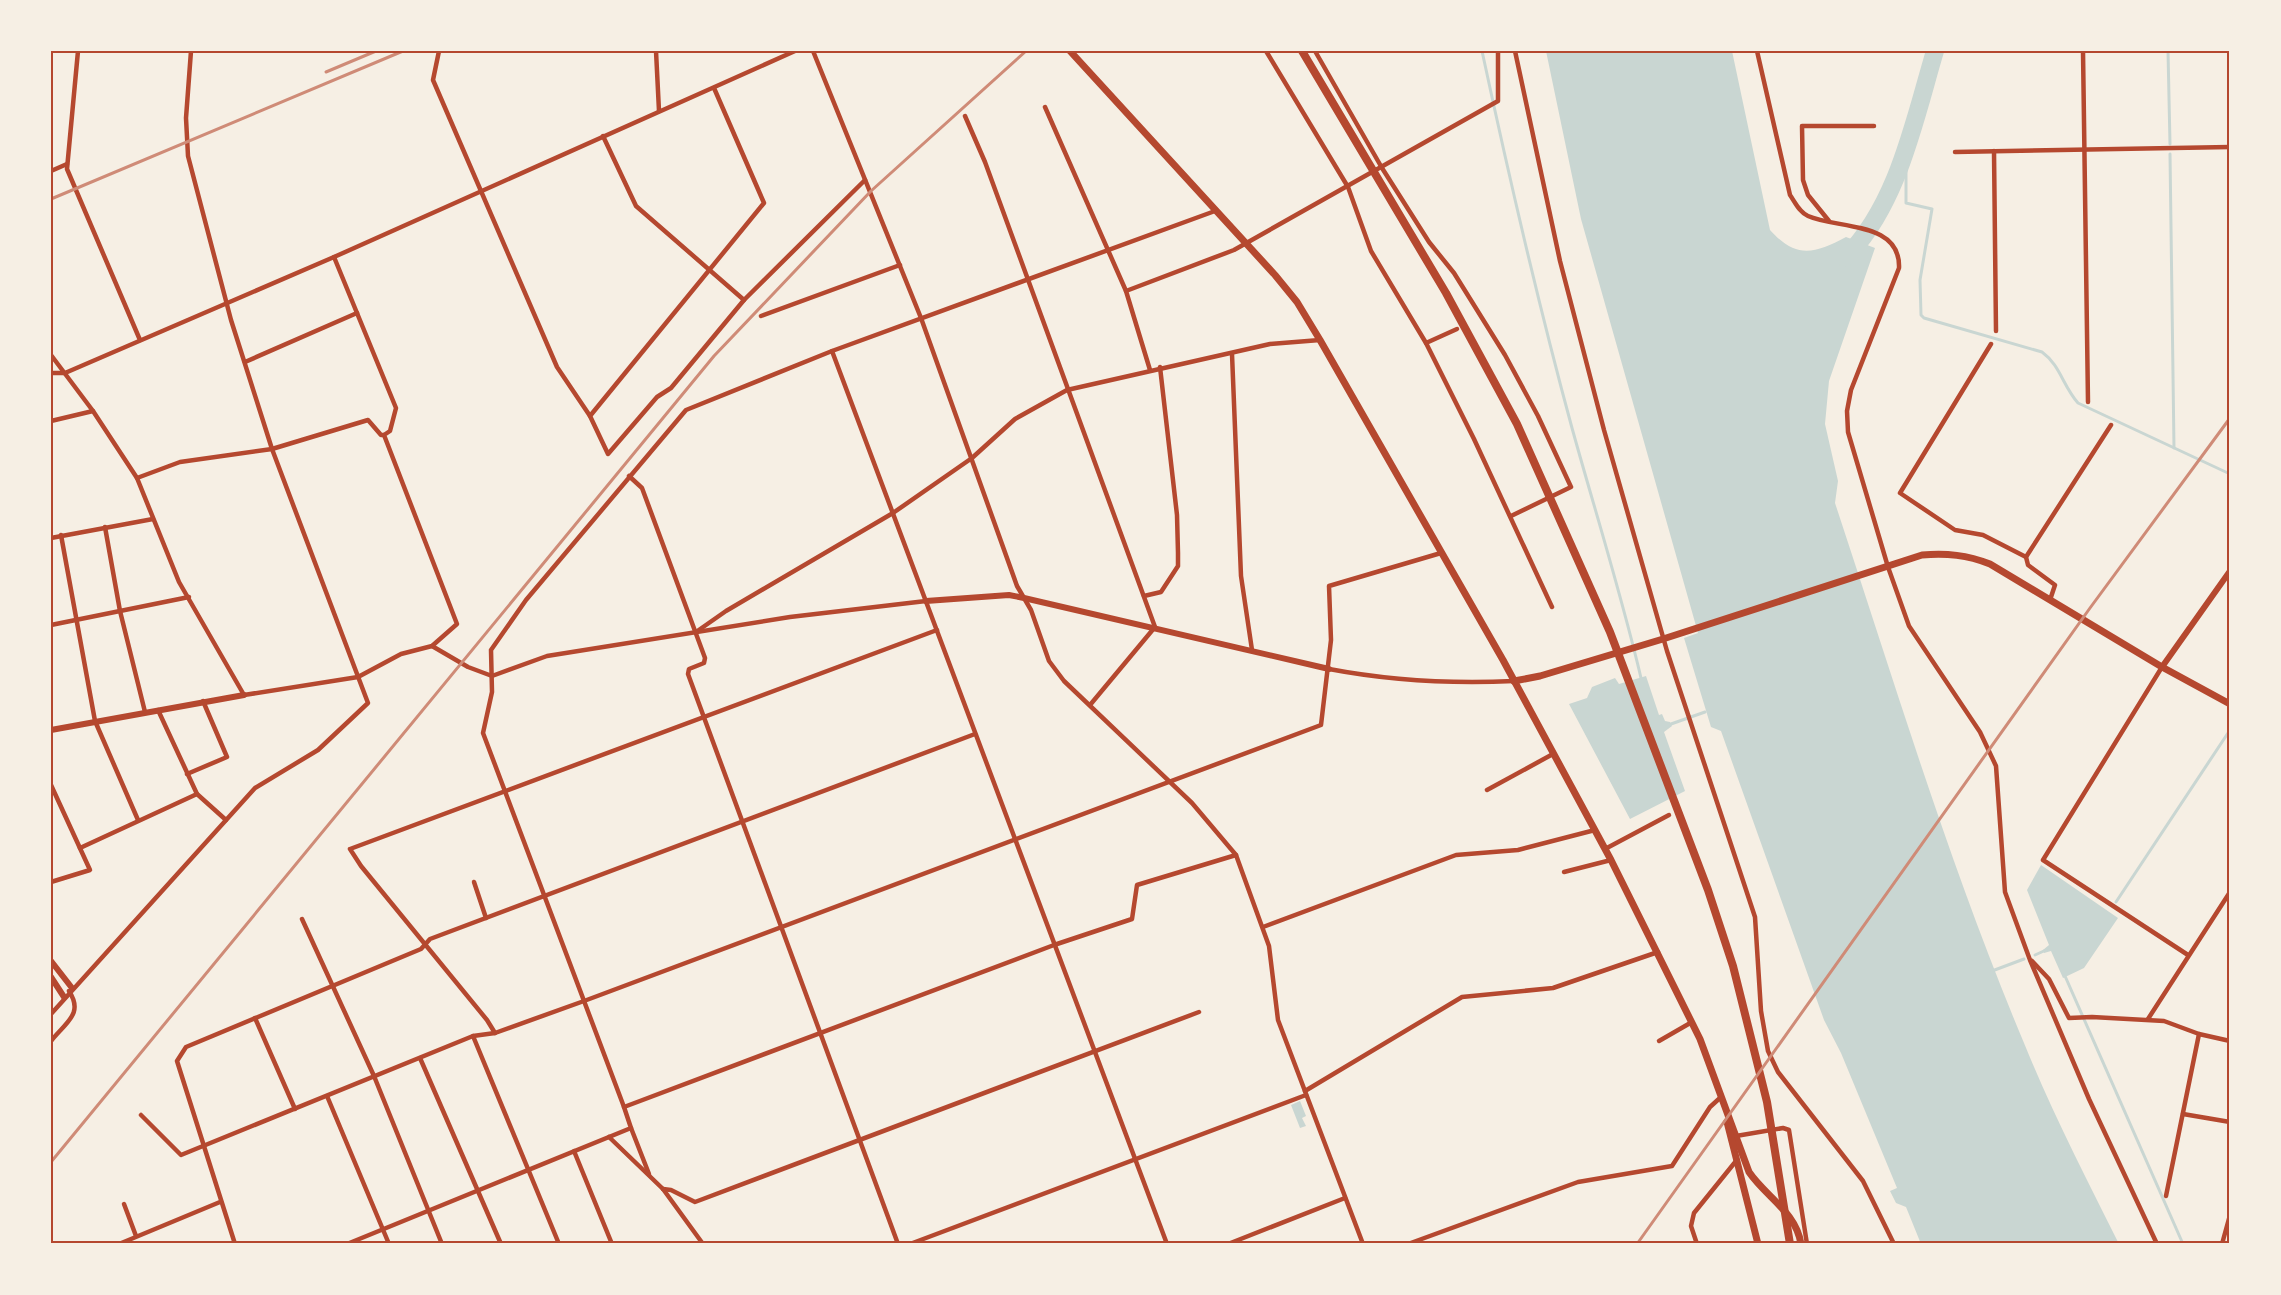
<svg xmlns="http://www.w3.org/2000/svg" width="2281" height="1295" font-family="'PT Sans Narrow',sans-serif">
<rect width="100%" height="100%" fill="#f6efe4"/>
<g fill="#c9d6d2">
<path d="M1546 51H1732L1770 230C1796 259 1814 254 1846 237L1875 248 1829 381 1825 424 1838 481 1835 503C1895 684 1950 867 2024 1043 2052 1112 2086 1178 2119 1244H1921L1906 1207 1896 1203 1890 1191 1897 1188 1841 1053 1824 1020 1721 731 1711 727 1684 638 1698 633 1581 219Z"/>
<path d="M1646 676 1659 715 1662 714 1665 721 1670 722 1672 726 1664 732 1685 791 1630 819 1569 704 1587 698 1592 687 1615 678 1619 684Z"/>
<path d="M2041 865 2118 918 2084 968 2063 978 2051 951 2044 953 2043 950 2049 945 2027 890Z"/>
<path d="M1300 1101 1306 1116 1302 1118 1306 1126 1300 1128 1291 1105Z"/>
</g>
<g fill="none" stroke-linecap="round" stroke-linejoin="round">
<g stroke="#c9d6d2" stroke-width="3">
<path d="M1482 51C1509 177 1538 303 1572 428 1595 511 1621 593 1641 678"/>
<path d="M2168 51 2170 144"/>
<path d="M1906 146V203L1932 209 1920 280 1921 315 1924 318 2042 352C2060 365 2063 386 2078 403L2230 474"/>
<path d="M2170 154 2174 448"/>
<path d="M1671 724 1705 712"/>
<path d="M2116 902 2230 730"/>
<path d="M2035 955 2046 950"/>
<path d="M1992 971 2024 959"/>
<path d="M2065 976 2183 1244"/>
</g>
<path stroke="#c9d6d2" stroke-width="18" d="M1845 258C1898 205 1914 121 1935 51"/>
<g stroke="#b5482f" stroke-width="4.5">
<path d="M78 51 67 169 140 340"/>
<path d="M439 51 433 80 557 367 590 416 608 454 657 397 671 388 744 300 865 180"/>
<path d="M656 51 659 111"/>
<path d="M813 51 921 318 1017 586 1031 610 1049 661 1064 681 1192 803 1236 855 1269 946 1278 1020 1363 1244"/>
<path d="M1266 51 1348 187 1371 251 1426 343 1474 439 1552 607"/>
<path d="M1315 51 1382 168 1429 242 1454 273 1505 355 1538 416 1571 487 1511 516"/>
<path d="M1515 51 1560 261 1604 430 1667 651 1755 917 1761 1011 1768 1051 1778 1072 1863 1181 1894 1244"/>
<path d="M1757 51 1790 195C1795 202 1799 212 1808 216 1837 229 1901 221 1899 268L1851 390 1847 411 1848 432 1888 567 1909 626 1980 732 1996 766 2005 892 2030 960 2089 1099 2157 1244"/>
<path d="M2083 51 2088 402"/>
<path d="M1045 107 1126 291 1150 370"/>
<path d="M965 116 985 162 1155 627 1090 705"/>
<path d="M603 136 636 206 744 300"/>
<path d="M1994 151 1996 331"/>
<path d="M1955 152 2230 147"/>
<path d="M51 171 67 164"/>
<path d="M1829 221 1808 195 1803 180 1802 126H1874"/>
<path d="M1126 291 1234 250 1498 101V51"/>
<path d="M761 316 900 265"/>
<path d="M1426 343 1457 329"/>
<path d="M1991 344 1900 493 1955 530 1983 535 2026 557"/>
<path d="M832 351 1167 1244"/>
<path d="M1232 354 1241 576 1252 650"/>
<path d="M51 355 93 411 137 478 179 582 244 695 358 677 401 654 432 646 457 624 384 435 390 431 396 408 334 257"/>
<path d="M245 362 357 313"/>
<path d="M51 373H65L334 257 795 51"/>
<path d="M590 416 764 203 714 88"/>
<path d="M51 421 93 411"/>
<path d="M629 476 642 488 705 658 704 663 689 669 688 674 898 1244"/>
<path d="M137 478 180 462 272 449 368 420 381 435H384"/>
<path d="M105 527 120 611 145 712"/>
<path d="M61 535 95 721 138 820"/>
<path d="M51 538 153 519"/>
<path d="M1144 596 1161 592 1178 566V553L1177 515 1160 367"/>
<path d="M2050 600 2055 585 2028 565 2026 557 2111 425"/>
<path d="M51 625 189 597"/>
<path d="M696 632 726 611 893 513 972 458 1015 419 1067 390 1270 344 1320 340"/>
<path d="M432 646 468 667 492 676 547 656 790 617 926 601"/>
<path d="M2162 667 2043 860 2188 955"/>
<path d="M1329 669C1392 681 1450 684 1514 681"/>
<path d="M187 774 227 757 203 701"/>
<path d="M51 785 90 870 51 882"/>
<path d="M1487 790 1553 754"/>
<path d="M197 794 226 820"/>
<path d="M80 848 197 794 158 710"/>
<path d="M1605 849 1669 815"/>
<path d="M1564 872 1611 860"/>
<path d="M474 882 486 918"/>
<path d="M302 919 374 1076 442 1244"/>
<path d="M1263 927 1456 855 1518 850 1595 830"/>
<path d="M2032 961 2049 979 2069 1018 2092 1017 2164 1021 2199 1034 2230 1041"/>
<path d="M51 1014 255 788 318 750 368 703 272 449 231 320 188 156 186 118 191 51"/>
<path d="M255 1018 295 1109"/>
<path d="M2148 1019 2230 892"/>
<path d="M495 1033 487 1020 361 866 350 849 937 630"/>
<path d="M473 1036 559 1244"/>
<path d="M51 1041C66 1022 84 1014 69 991"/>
<path d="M1659 1041 1692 1022"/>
<path d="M420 1058 501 1244"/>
<path d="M1305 1091 1462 997 1553 988 1658 952"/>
<path d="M327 1096 389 1244"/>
<path d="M624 1107 483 733 492 692 491 650 526 600 686 410 832 351 1215 211"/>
<path d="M2183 1114 2230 1122"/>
<path d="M141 1115 181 1155 473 1036 495 1033 584 1001 1321 725 1331 640 1329 586 1441 553"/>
<path d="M631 1128 649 1174"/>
<path d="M1736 1136 1783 1128 1789 1130 1807 1244"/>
<path d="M609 1137 663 1189 703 1244"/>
<path d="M574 1151 612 1244"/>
<path d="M663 1189 671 1190 695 1202 1199 1012"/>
<path d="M2166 1196 2199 1034"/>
<path d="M124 1204 136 1236"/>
<path d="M119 1244 220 1202"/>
<path d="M235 1244 177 1061 186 1047 421 949 430 939 975 734"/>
<path d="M347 1244 631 1128 624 1107 1054 945 1132 919 1137 885 1236 855"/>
<path d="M910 1244 1306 1095"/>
<path d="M1228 1244 1345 1198"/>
<path d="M1408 1244 1578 1182 1672 1166 1710 1107 1721 1097"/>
<path d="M1697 1244 1691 1226 1694 1213 1736 1161"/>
<path d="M2222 1244 2230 1215"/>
</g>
<g stroke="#b5482f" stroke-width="6">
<path d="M926 601 1009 595 1024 598 1329 669"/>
<path d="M2162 667 2230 571"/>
<path d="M51 730 244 695"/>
<path d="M51 961 72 988"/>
<path d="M51 977 64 997"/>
</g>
<g stroke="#b5482f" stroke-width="7">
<path d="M1070 51 1275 275 1297 302 1320 340 1503 660 1611 860 1700 1039 1749 1172C1766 1197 1796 1212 1801 1244"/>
<path d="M1514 681 1540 676 1663 639 1922 555C1947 553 1967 555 1990 564L2162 667 2230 704"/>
<path d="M1727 1122 1758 1244"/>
</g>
<path stroke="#b5482f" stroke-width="8" d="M1302 51 1446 293 1517 424 1610 632 1708 890 1733 966 1767 1102 1790 1244"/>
<g stroke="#cf8b77" stroke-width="3">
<path d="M326 72 376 51"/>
<path d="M51 199 403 51"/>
<path d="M51 1162 714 356 871 191 1026 51"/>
<path d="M1637 1244 2090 608 2230 418"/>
</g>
</g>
<rect width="2281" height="1295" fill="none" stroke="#f6efe4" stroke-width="105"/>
<rect x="52" y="52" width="2176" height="1190" fill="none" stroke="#b5482f" stroke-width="2"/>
</svg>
